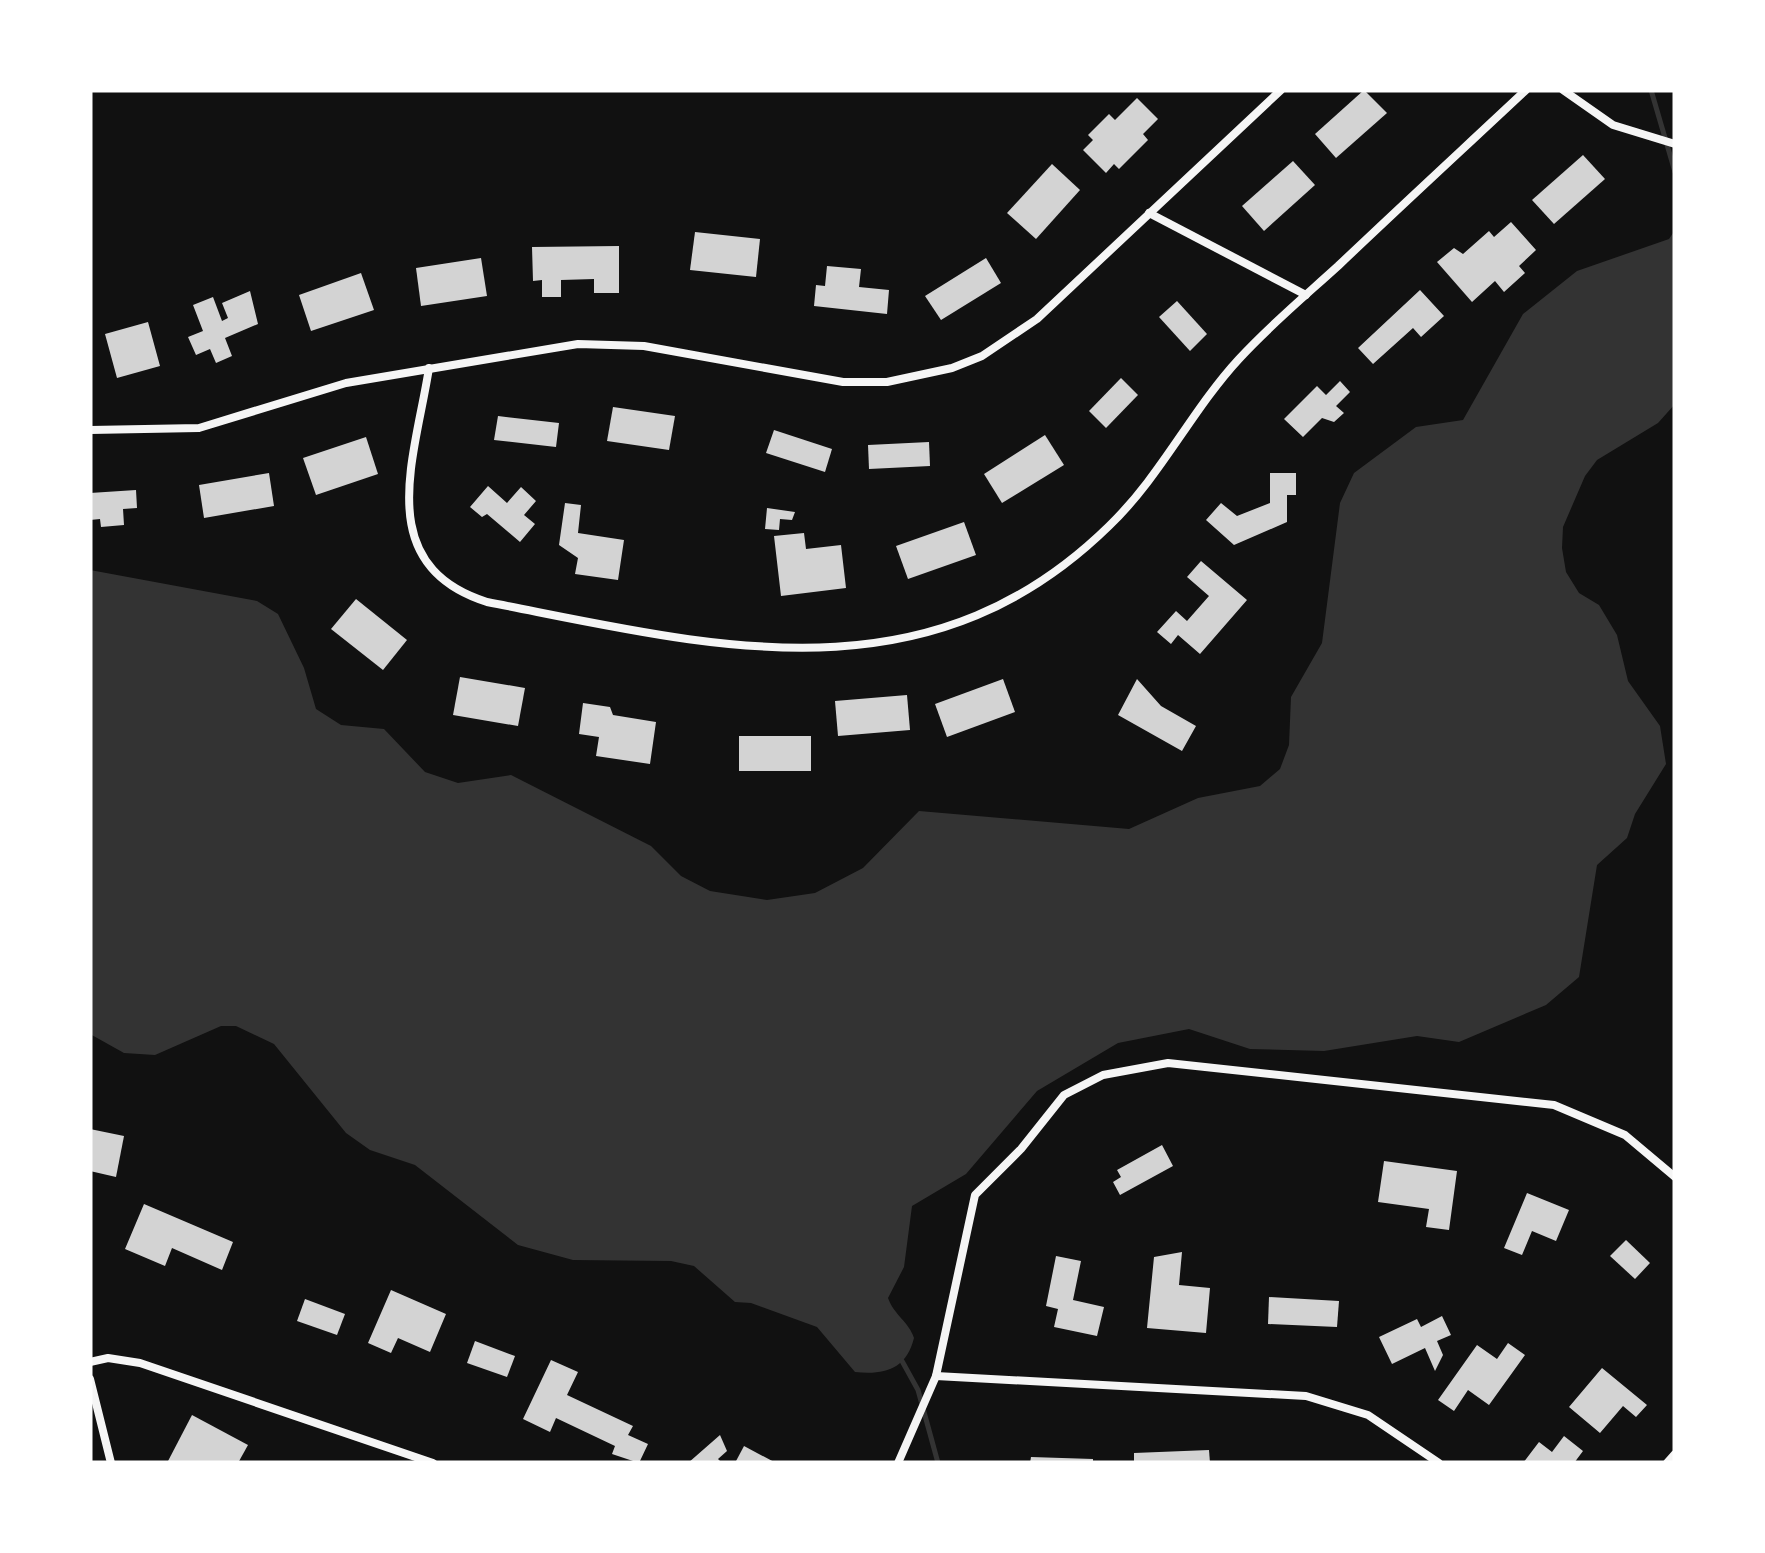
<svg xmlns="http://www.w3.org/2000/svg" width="1765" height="1553" font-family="Mulish,sans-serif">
<rect width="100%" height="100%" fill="#111"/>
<path fill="#333" d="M1675 230V404L1658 423 1597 460 1585 476 1563 527 1562 548 1566 572 1579 593 1599 605 1617 635 1628 681 1660 726 1666 764 1635 814 1627 838 1597 865 1579 977 1546 1005 1459 1042 1417 1036 1324 1051 1250 1049 1189 1029 1118 1043 1037 1091 966 1174 912 1206 904 1267 888 1298C894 1315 909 1322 914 1338 906 1370 884 1375 855 1372L817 1327 751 1303 735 1302 694 1266 671 1261 573 1260 518 1245 415 1165 370 1150 346 1133 274 1044 236 1026H221L155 1055 124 1053 90 1034V570L257 601 278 614 304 668 316 709 341 725 384 729 425 772 458 783 511 775 651 846 681 876 710 891 767 900 815 893 863 868 919 811 1129 829 1198 798 1260 786 1280 769 1289 745 1291 697 1322 643 1340 503 1354 473 1416 427 1463 420 1523 314 1577 271 1669 239Z"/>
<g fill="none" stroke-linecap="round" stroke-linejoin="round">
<g stroke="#333" stroke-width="5">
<path d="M1651 90 1675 172"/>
<path d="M902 1361 918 1390 938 1463"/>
</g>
</g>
<g fill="#d3d3d3">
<path d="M1364 90 1387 113 1336 158 1315 134Z"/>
<path d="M1137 98 1158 119 1143 134 1148 140 1119 169 1114 164 1106 173 1083 150 1093 140 1088 135 1109 114 1115 120Z"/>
<path d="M1583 155 1605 179 1554 224 1532 200Z"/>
<path d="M1293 161 1315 185 1264 231 1242 206Z"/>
<path d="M1052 164 1080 190 1036 239 1007 213Z"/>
<path d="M1511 222 1536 250 1519 266 1525 273 1504 292 1495 281 1472 302 1437 262 1454 248 1463 254 1489 231 1494 237Z"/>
<path d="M695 232 760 239 756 277 690 270Z"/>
<path d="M619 246V293H594V279L561 280V297H542V280L533 281 532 247Z"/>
<path d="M481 258 487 296 421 306 416 268Z"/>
<path d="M986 258 1001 283 941 320 925 296Z"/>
<path d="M827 266 861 269 859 287 889 290 887 314 814 306 816 285 825 286Z"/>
<path d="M361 273 374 310 311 331 299 295Z"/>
<path d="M1420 290 1444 316 1421 337 1413 328 1373 364 1358 348Z"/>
<path d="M250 291 258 324 225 338 232 356 216 363 210 349 196 355 188 337 203 331 193 305 213 297 222 321 228 318 222 303Z"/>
<path d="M1177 301 1207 334 1190 351 1159 317Z"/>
<path d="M148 322 160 366 117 378 105 334Z"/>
<path d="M1121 378 1138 395 1106 428 1089 411Z"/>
<path d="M1340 381 1350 392 1336 406 1344 413 1334 422 1322 418 1303 437 1284 419 1317 386 1326 395Z"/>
<path d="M613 407 675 416 669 450 607 441Z"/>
<path d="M498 416 559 423 556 447 494 440Z"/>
<path d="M774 430 832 449 825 472 766 453Z"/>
<path d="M1045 435 1064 465 1002 503 984 474Z"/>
<path d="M366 437 378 474 316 495 303 458Z"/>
<path d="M929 442 930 466 869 469 868 445Z"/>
<path d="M269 473 274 506 204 518 199 485Z"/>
<path d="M1270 473H1296V495H1287V522L1234 545 1206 520 1221 503 1237 516 1270 503Z"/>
<path d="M488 486 507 503 521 487 536 501 524 515 535 524 520 542 487 514 482 517 470 507Z"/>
<path d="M136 490 137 508 123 509 124 525 101 527 100 519 90 520V493Z"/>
<path d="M565 503 581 505 578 533 624 540 618 580 575 574 578 558 559 545Z"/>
<path d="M767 508 795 512 792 520 780 519 779 530 765 529Z"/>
<path d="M964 522 976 555 908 579 896 546Z"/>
<path d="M804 533 806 549 841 545 846 588 781 596 774 536Z"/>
<path d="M1201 561 1247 600 1200 654 1178 635 1171 644 1157 632 1176 611 1187 621 1209 596 1187 577Z"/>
<path d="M356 599 407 640 383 670 331 629Z"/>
<path d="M460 677 525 688 518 726 453 715Z"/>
<path d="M1003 679 1015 712 947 737 935 704Z"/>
<path d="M1137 679 1161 706 1196 726 1182 751 1118 715Z"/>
<path d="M907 695 910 730 838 736 835 701Z"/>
<path d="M583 703 610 707 613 715 656 722 650 764 596 756 599 737 579 734Z"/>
<rect x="739" y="736" width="72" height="35"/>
<path d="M90 1129 124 1136 116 1177 90 1171Z"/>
<path d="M1162 1145 1173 1166 1120 1195 1113 1182 1121 1177 1117 1170Z"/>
<path d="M1384 1161 1457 1171 1449 1230 1426 1227 1429 1209 1378 1202Z"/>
<path d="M1527 1193 1569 1210 1556 1241 1532 1231 1522 1255 1504 1248Z"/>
<path d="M144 1204 233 1242 222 1270 172 1248 165 1266 125 1249Z"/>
<path d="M1626 1240 1650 1263 1635 1279 1610 1256Z"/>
<path d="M1182 1252 1179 1285 1210 1288 1206 1333 1147 1328 1154 1257Z"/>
<path d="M1056 1256 1081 1261 1073 1300 1104 1307 1097 1336 1054 1327 1058 1309 1046 1306Z"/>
<path d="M391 1290 446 1314 430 1352 398 1338 391 1353 368 1343Z"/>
<path d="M1269 1297 1339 1301 1337 1327 1268 1324Z"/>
<path d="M305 1299 345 1314 337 1335 297 1321Z"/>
<path d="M1442 1316 1451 1335 1437 1341 1443 1355 1435 1371 1425 1348 1392 1364 1379 1337 1417 1319 1421 1327Z"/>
<path d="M475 1341 515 1356 507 1377 467 1363Z"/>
<path d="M1508 1343 1525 1355 1489 1405 1468 1390 1454 1411 1438 1400 1477 1345 1497 1359Z"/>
<path d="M551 1360 578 1372 567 1395 633 1426 628 1435 648 1444 639 1463 612 1454 615 1446 556 1418 550 1432 523 1419Z"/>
<path d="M1602 1368 1647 1405 1636 1417 1623 1406 1600 1433 1569 1407Z"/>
<path d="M192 1415 248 1445 238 1463H167Z"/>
<path d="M720 1435 727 1451 718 1459 722 1463H688Z"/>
<path d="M1564 1436 1583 1451 1574 1463H1523L1539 1442 1552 1452Z"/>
<path d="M744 1446 776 1463H735Z"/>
<path d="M1209 1450 1210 1463H1134V1453Z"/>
<path d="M1031 1457 1093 1459V1463H1030Z"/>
</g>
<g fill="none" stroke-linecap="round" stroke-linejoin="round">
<g stroke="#f5f5f5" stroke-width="8">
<path d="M1563 90 1613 125 1675 144"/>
<path d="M1149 213 1306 295"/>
<path d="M429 368C415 458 371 565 487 602 709 645 925 706 1109 526 1161 476 1191 411 1239 359 1269 326 1305 296 1338 266 1400 207 1463 149 1526 90"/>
<path d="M90 430 199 428 346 383 578 344 644 346 843 382H887L952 368 982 356 1037 319 1281 90"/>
<path d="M90 1362 108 1358 140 1363 433 1463"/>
<path d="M936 1376 1306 1396 1368 1415 1439 1463"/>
<path d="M90 1379 111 1463"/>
<path d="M898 1463 936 1376 975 1195 1021 1149 1064 1095 1103 1075 1168 1063 1554 1105 1625 1135 1675 1177"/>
<path d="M1667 1463 1675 1454"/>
</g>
</g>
<rect width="1765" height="1553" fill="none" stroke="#ffffff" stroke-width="185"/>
</svg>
